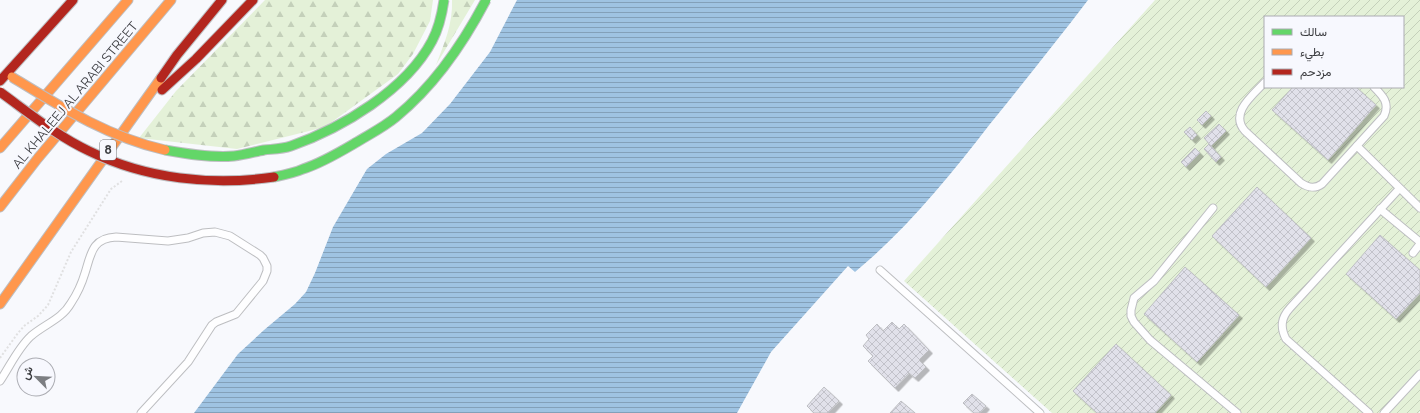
<svg xmlns="http://www.w3.org/2000/svg" width="1420" height="413" font-family="Raleway,Vazirmatn,sans-serif">
<defs>
<pattern id="forest-firs" width="22" height="20" patternUnits="userSpaceOnUse"><rect width="22" height="20" fill="#e4f1d8"/><path d="M5 1l3.5 6h-7zM16 11l3.5 6h-7z" fill="#c4d0ba"/></pattern>
<pattern id="garden-furrows" width="10" height="10" patternUnits="userSpaceOnUse"><rect width="10" height="10" fill="#e4f1d8"/><path d="M-1 1l2-2M0 10L10 0M9 11l2-2" fill="none" stroke="#c4d0ba"/></pattern>
<pattern id="water-rules" width="6" height="5" patternUnits="userSpaceOnUse"><rect width="6" height="5" fill="#9fc3e2"/><path d="M0 2.5h6" fill="none" stroke="#83a0b9"/></pattern>
<pattern id="building-cross-hatch" width="8" height="8" patternUnits="userSpaceOnUse"><rect width="8" height="8" fill="#e1e1ea"/><path d="M0 0l8 8M0 8l8-8" fill="none" stroke="#c2c2ca"/></pattern>
<filter id="shadow"><feDropShadow dx="3.5" dy="3.5" stdDeviation="0" flood-color="#0004"/></filter>
</defs>
<rect width="100%" height="100%" fill="#f8f9fd"/>
<g fill="url(#forest-firs)">
<path d="M265 0H433L430 21 413 54 398 74 325 127 237 149 139 138 176 91Z"/>
<path d="M452 0H475L436 65C444 44 453 24 452 0Z"/>
</g>
<path fill="url(#garden-furrows)" fill-rule="evenodd" d="M1155 0H1420V411L1419 413H1052L904 281ZM1265 17H1403V87H1265Z"/>
<path fill="url(#water-rules)" d="M517 0H1088C1056 42 1023 83 990 124 949 177 907 229 855 272L848 266 771 352 737 413H194L238 354 264 330 295 304 306 292 315 273 333 227 367 169 386 154 422 133 450 104 490 52Z"/>
<g fill="url(#building-cross-hatch)" stroke="#bebfc3" filter="url(#shadow)">
<path d="M1293 87H1356L1376 105 1328 160 1272 110Z"/>
<path d="M1206 111 1211 116 1202 125 1197 120Z"/>
<path d="M1219 124 1226 131 1211 146 1204 138Z"/>
<path d="M1190 127 1197 135 1192 140 1184 132Z"/>
<path d="M1209 144 1221 157 1216 162 1204 149Z"/>
<path d="M1195 148 1200 153 1186 167 1181 162Z"/>
<path d="M1257 187 1311 238 1266 287 1212 236Z"/>
<path d="M1380 235 1420 270V293L1396 319 1346 274Z"/>
<path d="M1185 267 1239 315 1197 362 1144 314Z"/>
<path d="M892 322 899 329 904 324 929 350 919 360 926 367 915 378 909 373 895 388 868 361 873 356 863 346 869 339 866 335 877 324 883 331Z"/>
<path d="M1116 344 1171 395 1155 413H1097L1073 391Z"/>
<path d="M824 387 839 401 828 413H814L807 406Z"/>
<path d="M972 394 986 406 980 413H974L963 403Z"/>
<path d="M901 401 915 413H890Z"/>
</g>
<g fill="none" stroke-linecap="round" stroke-linejoin="round">
<defs>
<g id="lane">
<path d="M1265 82C1253 95 1229 113 1245 131L1301 183C1309 188 1315 189 1322 184L1384 116C1390 103 1383 96 1374 87"/>
<path d="M1357 146 1420 208"/>
<path d="M1213 208 1154 281 1134 298 1131 310V316L1134 322 1150 340 1237 413"/>
<path d="M1380 209 1420 242"/>
<path d="M1413 253 1420 244"/>
<path d="M880 270 1040 413"/>
<path d="M0 381C10 366 18 348 31 336 45 324 62 319 71 303 77 294 82 283 85 273 91 254 92 238 116 237L168 241 188 238 203 233 215 232 230 236 260 255 263 258 267 266V271L263 281 236 314 216 322 212 325 188 362 141 413"/>
<path d="M1369 413 1286 339C1280 327 1281 318 1290 308L1399 189"/>
<path d="M1384 413 1420 374"/>
</g>
<g id="slow">
<path d="M0 148 128 0"/>
<path d="M0 207 38 158 171 0"/>
<path d="M0 304 161 78"/>
</g>
<g id="jam">
<path d="M161 78 177 55 222 0"/>
<path d="M0 81 73 0"/>
<path d="M162 90 196 59 253 0"/>
</g>
</defs>
<use href="#lane" stroke="#bdbec1" stroke-width="9"/>
<use href="#slow" stroke="#bdbec1" stroke-width="11"/>
<use href="#jam" stroke="#bdbec1" stroke-width="11"/>
<path stroke="#e0e0e1" stroke-width="2" stroke-dasharray="2 2" stroke-linecap="butt" d="M0 358 18 333 24 326 38 316 48 305 71 252 111 189 122 181"/>
<use href="#lane" stroke="#fefeff" stroke-width="7"/>
<use href="#slow" stroke="#ff974d" stroke-width="9"/>
<use href="#jam" stroke="#b3261e" stroke-width="9"/>
<defs>
<g id="fast-bridge">
<path d="M165 150C187 154 211 158 234 156 244 155 254 152 264 150 273 149 282 149 291 146 342 128 406 90 432 41 439 28 442 14 444 0"/>
<path d="M274 177C284 175 294 173 303 169 322 163 340 152 357 142 370 134 384 127 396 117 434 86 463 44 486 0"/>
</g>
<path id="slow-bridge" d="M12 77C61 107 108 137 165 150"/>
<path id="jam-bridge" d="M0 92C29 113 57 136 89 151 146 179 212 186 274 177"/>
</defs>
<use href="#fast-bridge" stroke="#bdbec1" stroke-width="11" stroke-linecap="butt"/>
<use href="#slow-bridge" stroke="#bdbec1" stroke-width="11" stroke-linecap="butt"/>
<use href="#jam-bridge" stroke="#bdbec1" stroke-width="11" stroke-linecap="butt"/>
<use href="#fast-bridge" stroke="#63d668" stroke-width="9"/>
<use href="#slow-bridge" stroke="#ff974d" stroke-width="9"/>
<use href="#jam-bridge" stroke="#b3261e" stroke-width="9"/>
</g>
<g text-anchor="middle" dominant-baseline="central" stroke-width="4" stroke-linejoin="round" paint-order="stroke">
<rect fill="#f7f8fe" stroke="#737478" stroke-width="1" x="100" y="140" width="16" height="20" rx="3"/>
<g font-size="12" font-weight="bold" fill="#3a3b3f">
<text x="108" y="150">8</text>
</g>
<g font-size="13" fill="#3a3b3f" stroke="#f7f8fe">
<text transform="translate(75 95) rotate(-50)">AL KHALEEJ AL ARABI STREET</text>
</g>
</g>
<rect x="1264" y="16" width="140" height="72" fill="#f7f8fe" stroke="#abacb2"/>
<rect x="1272" y="29" width="20" height="6" fill="#63d668" stroke="#abacb2"/>
<text x="1300" y="36" font-size="12" fill="#3a3b3f">سالك</text>
<rect x="1272" y="49" width="20" height="6" fill="#ff974d" stroke="#abacb2"/>
<text x="1300" y="56" font-size="12" fill="#3a3b3f">بطيء</text>
<rect x="1272" y="69" width="20" height="6" fill="#b3261e" stroke="#abacb2"/>
<text x="1300" y="76" font-size="12" fill="#3a3b3f">مزدحم</text>
<g transform="translate(36 377) rotate(294)"><circle r="19" fill="#f7f8fe" stroke="#abacb2"/>
<path d="M0-3L7 15L0 10L-7 15Z" fill="#7c7e82"/>
<text y="-6" font-size="11" font-weight="bold" text-anchor="middle" fill="#3a3b3f">ش</text>
</g>
</svg>
